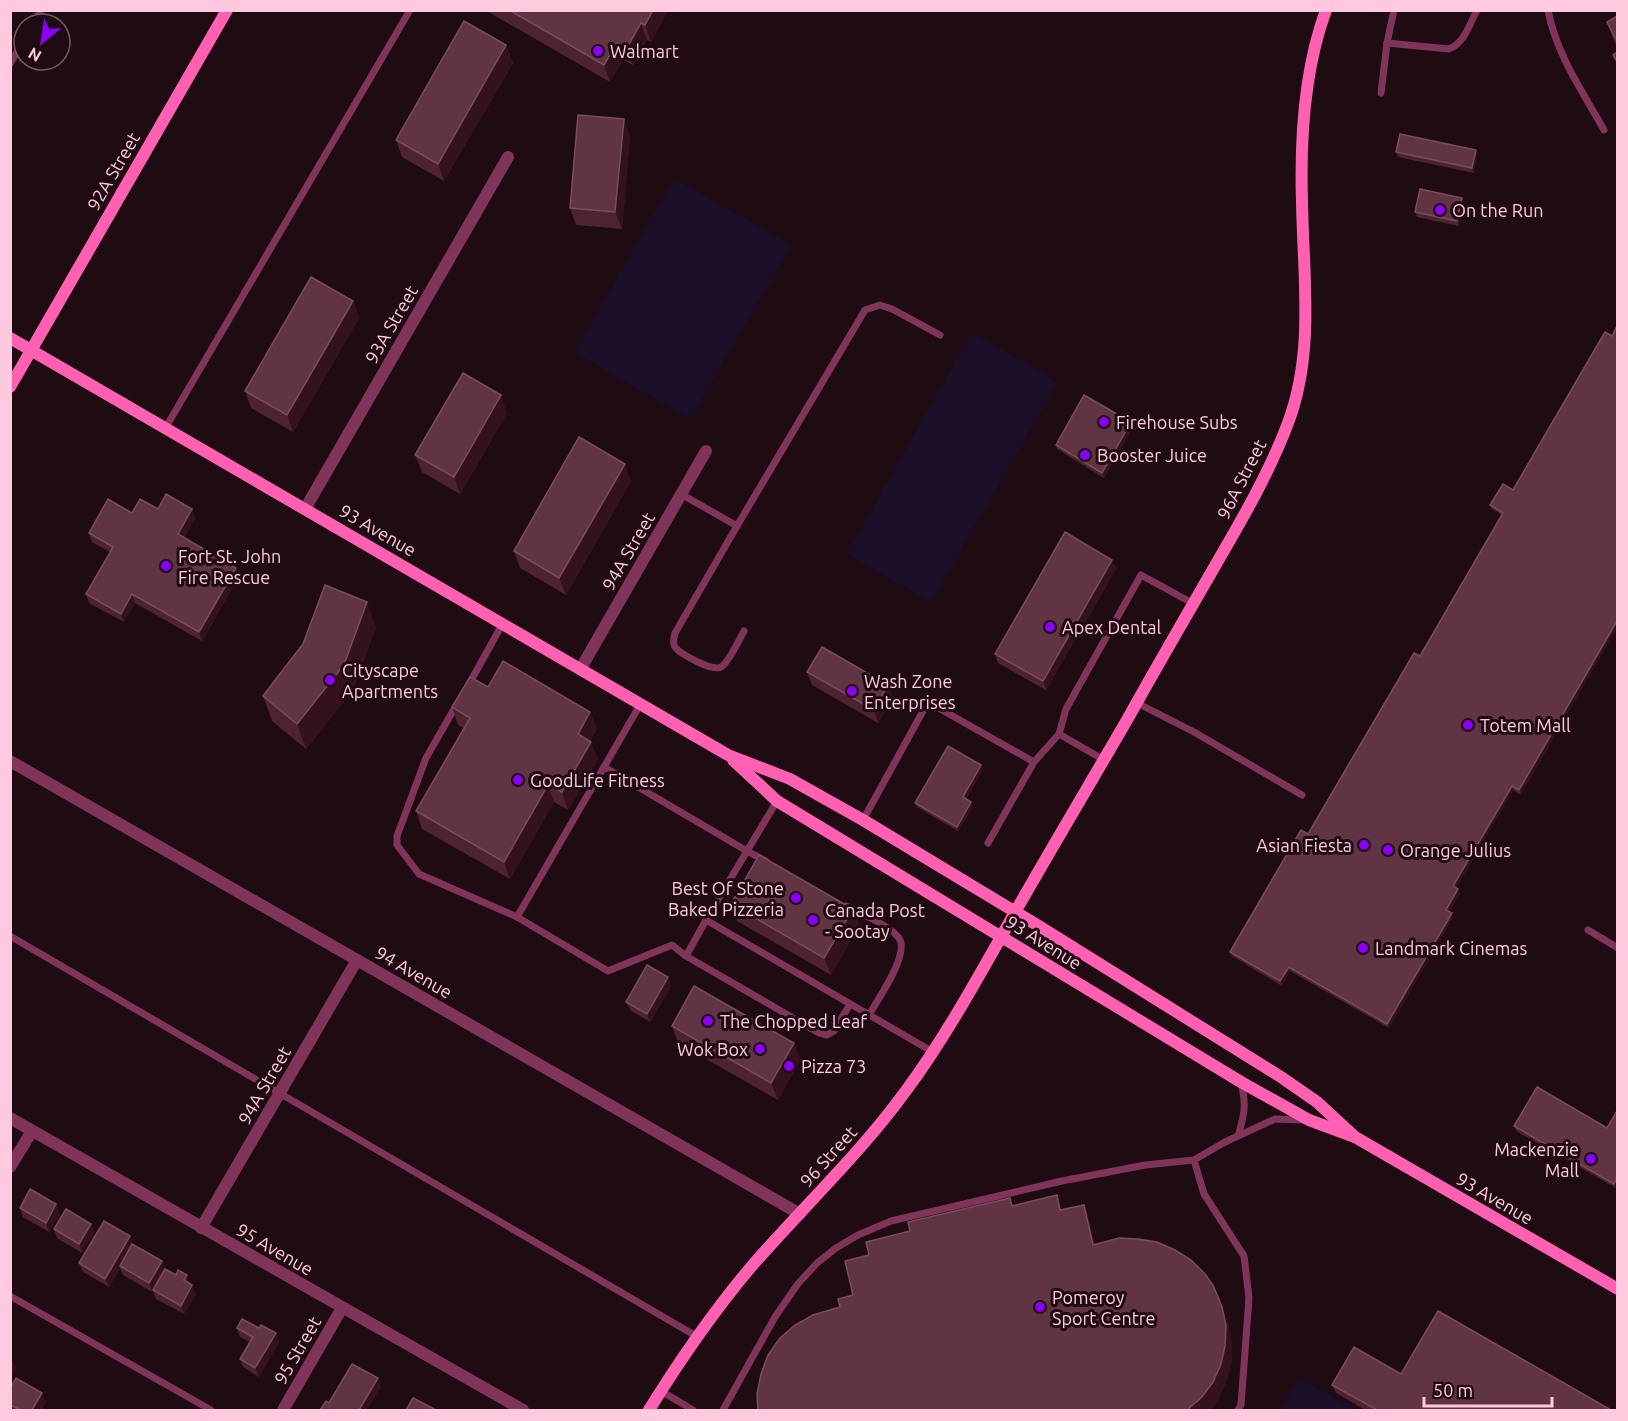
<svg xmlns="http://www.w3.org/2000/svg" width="1628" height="1421" font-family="Ubuntu,sans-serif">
<rect width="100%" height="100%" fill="#1f0b12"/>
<g fill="#1a0e29">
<path d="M674 179 792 245 690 419 574 352Z"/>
<path d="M972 332 1058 382 931 602 847 554Z"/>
<path d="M1299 1378 1357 1410H1280Z"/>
</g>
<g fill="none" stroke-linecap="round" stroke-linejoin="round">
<g stroke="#80345a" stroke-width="7">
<path d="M1548 10C1556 54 1583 92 1604 130"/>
<path d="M33 24 41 10"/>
<path d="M1387 43 1449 49C1464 44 1470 23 1477 10"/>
<path d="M10 64 24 40"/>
<path d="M1381 93 1387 43 1394 10"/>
<path d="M166 427 410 10"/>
<path d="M681 494 737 526 865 310 880 305 892 309 940 335"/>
<path d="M737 526 675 633C674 638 672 642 675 647 680 654 713 672 721 667 729 662 739 640 744 631"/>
<path d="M469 684 503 623"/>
<path d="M641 703 604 767 747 851 706 920 933 1052"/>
<path d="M1137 703 1194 732 1302 795"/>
<path d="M457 704 426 758 397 836V845L419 874 517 917 604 767"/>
<path d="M1059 734 1104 760"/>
<path d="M1034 762 1059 734 1066 709 1141 575 1194 604"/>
<path d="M863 820 928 702 1034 762 988 843"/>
<path d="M766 861 747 851 777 801"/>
<path d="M846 906C861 914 889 925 899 938 910 954 878 999 869 1015"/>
<path d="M517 917 608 971 672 945 686 956 706 920"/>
<path d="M1588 930 1618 948"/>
<path d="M10 936 696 1336"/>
<path d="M686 956 819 1033 827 1035 834 1031 850 1004"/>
<path d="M1238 1136C1244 1116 1247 1105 1241 1083"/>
<path d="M1194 1160 1204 1194 1244 1256 1249 1298 1241 1405 1238 1410"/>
<path d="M10 1296 211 1410"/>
<path d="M661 1391 693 1410"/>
<path d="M723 1410 775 1317 797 1285 817 1263 836 1248 858 1235 891 1221 1062 1181 1145 1165 1194 1160 1225 1142 1275 1119 1304 1120"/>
</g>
<g stroke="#80345a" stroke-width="12">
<path d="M305 509 508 157"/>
<path d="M581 668 706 451"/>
<path d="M10 761 800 1214"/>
<path d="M10 1118 523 1410"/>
<path d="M10 1167 32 1131"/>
<path d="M201 1228 357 960"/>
<path d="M283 1410 342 1308"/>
</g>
<g stroke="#ff60b1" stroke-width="12">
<path d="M10 338 728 755 790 779 863 820 1037 925 1281 1077 1317 1102 1355 1137"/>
<path d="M10 387 227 10"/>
<path d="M733 760 777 801 1241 1082 1309 1120 1355 1137 1618 1289"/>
<path d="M649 1410C680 1360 713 1312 751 1267 802 1208 859 1155 905 1092 948 1034 982 970 1018 907 1054 844 1091 782 1127 720 1157 666 1188 613 1219 559 1244 516 1270 471 1288 423 1315 352 1303 275 1302 201 1300 138 1304 70 1326 10"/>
</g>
</g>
<g fill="#4e2331">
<path d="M485 10H668L651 42 647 40 633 65 623 60 610 82Z"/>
<path d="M1617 16V47L1613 39 1607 22Z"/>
<path d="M506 45 513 63 444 181 402 157 396 140Z"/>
<path d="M630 136 622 229 576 225 570 208Z"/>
<path d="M1476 150 1477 154 1474 173 1398 157 1396 152Z"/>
<path d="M1464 203 1459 226 1417 217 1415 212Z"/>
<path d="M353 301 359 318 293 432 251 408 245 391Z"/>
<path d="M507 413 460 494 422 472 415 455Z"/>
<path d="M1131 422 1133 427 1104 478 1057 449 1056 445Z"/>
<path d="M631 481 566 595 520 568 514 551Z"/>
<path d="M1503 484 1521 795 1513 790 1456 888 1458 889 1460 894 1449 912 1453 917 1389 1028 1290 971 1282 986 1232 956 1230 952 1308 834 1420 656 1502 515 1492 509 1490 505Z"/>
<path d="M158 509H192L195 518 184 538 236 568 239 576 202 641 135 603 124 622 89 603 86 594 110 552 92 542 89 533 132 513Z"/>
<path d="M1112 560 1116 569 1046 690 998 663 995 654Z"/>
<path d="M376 627 353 690 306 749 272 721 263 696Z"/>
<path d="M807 672 888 685 893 698 878 723 812 685Z"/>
<path d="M488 687 590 712 597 729 590 741 598 759 568 810 554 802 510 879 422 829 416 811 464 728 458 725 452 707Z"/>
<path d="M983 769 966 799 973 807 958 831 917 807 915 803Z"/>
<path d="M731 904 853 909 859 926 831 975 737 921Z"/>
<path d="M668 977 671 986 650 1022 630 1010 626 1002Z"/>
<path d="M672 1026 794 1043 800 1060 778 1100 678 1043Z"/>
<path d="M1514 1126 1607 1128 1616 1188 1516 1131Z"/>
<path d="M20 1208 60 1213 49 1232 23 1217Z"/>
<path d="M54 1229 94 1232 82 1253 57 1238Z"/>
<path d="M133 1245 162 1261 164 1269 189 1283 196 1294 184 1314 156 1299 153 1290 152 1292 123 1275 120 1268 109 1287 83 1272 79 1263Z"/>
<path d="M237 1328H259L276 1333 279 1342 259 1377 243 1367 240 1359 250 1342 240 1337Z"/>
<path d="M1401 1374 1611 1410H1365L1336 1393 1332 1385Z"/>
<path d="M10 1389 46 1402 41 1410H10Z"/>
</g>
<g fill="#33121d">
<path d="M653 10H668L651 42 645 25Z"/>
<path d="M641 23 647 40 633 65 627 48Z"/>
<path d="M617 43 623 60 610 82 604 65Z"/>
<path d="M506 45 513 63 444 181 438 164Z"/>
<path d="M624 119 630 136 622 229 615 212Z"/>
<path d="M1476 150 1477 154 1474 173 1472 168Z"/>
<path d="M1462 198 1464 203 1459 226 1457 221Z"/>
<path d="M353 301 359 318 293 432 287 415Z"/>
<path d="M501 395 507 413 460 494 454 477Z"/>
<path d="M1131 422 1133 427 1104 478 1102 473Z"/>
<path d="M625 464 631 481 566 595 559 578Z"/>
<path d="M192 509 195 518 181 543 178 534Z"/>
<path d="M1112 560 1116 569 1046 690 1043 681Z"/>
<path d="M236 568 239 576 202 641 199 632Z"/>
<path d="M132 594 135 603 124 622 121 614Z"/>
<path d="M367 602 376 627 353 690 306 749 297 724Z"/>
<path d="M1617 621V628L1521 795 1519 790Z"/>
<path d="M888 685 893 698 878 723 874 710Z"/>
<path d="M590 712 597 729 584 751 578 734Z"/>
<path d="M591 742 598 759 568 810 562 792Z"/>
<path d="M981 765 983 769 964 802 963 797Z"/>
<path d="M548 785 554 802 510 879 504 862Z"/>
<path d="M1512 786 1513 790 1455 890 1453 886Z"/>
<path d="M971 802 973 807 958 831 957 827Z"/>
<path d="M1458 889 1460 894 1448 914 1446 910Z"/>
<path d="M853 909 859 926 831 975 824 958Z"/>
<path d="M1452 913 1453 917 1389 1028 1387 1024Z"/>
<path d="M1289 967 1290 971 1282 986 1280 981Z"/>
<path d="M668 977 671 986 650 1022 647 1014Z"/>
<path d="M794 1043 800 1060 778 1100 771 1083Z"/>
<path d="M1617 1178V1185L1616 1188 1614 1184Z"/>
<path d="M56 1204 60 1213 49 1232 46 1223Z"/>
<path d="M1084 1205 1090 1222 1100 1262 1093 1245Z"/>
<path d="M91 1224 94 1232 82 1253 79 1244Z"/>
<path d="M130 1236 133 1245 109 1287 105 1279Z"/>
<path d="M162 1261 165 1270 152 1292 149 1283Z"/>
<path d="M187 1275 190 1284 184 1280Z"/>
<path d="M192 1285 196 1294 184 1314 181 1306Z"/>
<path d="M1222 1307 1229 1325 1232 1344V1363L1227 1381 1219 1399 1211 1410H1188Z"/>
<path d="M276 1333 279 1342 259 1377 255 1368Z"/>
<path d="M13 1361 16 1370 10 1380V1365Z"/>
<path d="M378 1378 381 1387 367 1410H359Z"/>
<path d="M42 1393 46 1402 41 1410H32Z"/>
</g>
<g fill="#613444" stroke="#7a4c5c" stroke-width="1.5">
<path d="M509 10H653L645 25 641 23 627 48 617 43 604 65Z"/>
<path d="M1617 16V41L1607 22Z"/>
<path d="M464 21 506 45 438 164 396 140Z"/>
<path d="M1617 52V62L1613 55Z"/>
<path d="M578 115 624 119 615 212 570 208Z"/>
<path d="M1400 134 1476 150 1472 168 1396 152Z"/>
<path d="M1420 189 1462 198 1457 221 1415 212Z"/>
<path d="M311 277 353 301 287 415 245 391Z"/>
<path d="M1617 326V621L1519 790 1512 786 1453 886 1458 889 1446 910 1452 913 1387 1024 1289 967 1280 981 1230 952 1301 830 1308 834 1414 653 1420 656 1503 513 1490 505 1503 484 1513 490 1605 332 1612 336Z"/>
<path d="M463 373 501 395 454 477 415 455Z"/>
<path d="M1084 395 1131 422 1102 473 1056 445Z"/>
<path d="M579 437 625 464 559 578 514 551Z"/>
<path d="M166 494 192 509 178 534 236 568 199 632 132 594 121 614 86 594 113 547 89 533 108 499 132 513 140 499 158 509Z"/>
<path d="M1065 532 1112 560 1043 681 995 654Z"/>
<path d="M325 585 367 602 344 665 297 724 263 696 303 644Z"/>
<path d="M822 647 888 685 874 710 807 672Z"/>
<path d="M503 661 590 712 578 734 591 742 562 792 548 785 504 862 416 811 470 718 452 707 470 677 488 687Z"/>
<path d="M948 746 981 765 963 797 971 802 957 827 915 803Z"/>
<path d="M759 855 853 909 824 958 731 904Z"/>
<path d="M647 965 668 977 647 1014 626 1002Z"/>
<path d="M694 986 794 1043 771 1083 672 1026Z"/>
<path d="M1537 1087 1607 1128 1617 1111V1178L1614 1184 1514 1126Z"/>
<path d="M30 1189 56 1204 46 1223 20 1208Z"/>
<path d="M1057 1195 1060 1210 1084 1205 1093 1245 1119 1238 1138 1239 1157 1242 1175 1250 1191 1260 1205 1274 1213 1285 1222 1307 1226 1326 1225 1346 1221 1364 1213 1382 1202 1397 1187 1410H758L757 1394 761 1374 768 1355 780 1338 795 1325 813 1315 840 1307 838 1299 853 1295 845 1261 869 1255 866 1242 910 1231 908 1222 1010 1198 1012 1206Z"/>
<path d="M66 1209 91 1224 79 1244 54 1229Z"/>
<path d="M104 1221 130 1236 105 1279 79 1263Z"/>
<path d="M132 1244 162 1261 149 1283 120 1266Z"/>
<path d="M165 1269 176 1275 178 1270 187 1275 184 1280 192 1285 181 1306 153 1290Z"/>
<path d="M1438 1311 1611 1410H1377L1332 1385 1354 1347 1401 1374Z"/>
<path d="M242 1319 259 1328 261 1325 276 1333 255 1368 240 1359 253 1337 237 1328Z"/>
<path d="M352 1364 378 1378 359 1410H320L326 1401 329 1403Z"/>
<path d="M16 1378 42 1393 32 1410H21L10 1405V1389Z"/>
<path d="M413 1398 436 1410H406Z"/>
</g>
<g fill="#8a00f4" stroke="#1f0b12" stroke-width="2">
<circle cx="598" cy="51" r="6"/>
<circle cx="1440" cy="210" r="6"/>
<circle cx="1104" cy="422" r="6"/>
<circle cx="1085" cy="455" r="6"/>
<circle cx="166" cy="566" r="6"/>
<circle cx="1050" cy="627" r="6"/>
<circle cx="330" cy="680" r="6"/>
<circle cx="852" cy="691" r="6"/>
<circle cx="1468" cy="725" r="6"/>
<circle cx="518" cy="780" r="6"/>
<circle cx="1364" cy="845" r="6"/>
<circle cx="1388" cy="850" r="6"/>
<circle cx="796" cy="898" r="6"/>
<circle cx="813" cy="920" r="6"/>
<circle cx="1363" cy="948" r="6"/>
<circle cx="708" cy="1021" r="6"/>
<circle cx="760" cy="1049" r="6"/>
<circle cx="789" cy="1066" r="6"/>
<circle cx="1591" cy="1159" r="6"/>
<circle cx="1040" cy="1307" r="6"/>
</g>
<g text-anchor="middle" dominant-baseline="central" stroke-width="6" stroke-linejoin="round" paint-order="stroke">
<g font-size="18" fill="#ffc9e0" stroke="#1f0b12" text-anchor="start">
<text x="610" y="51">Walmart</text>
<text x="1452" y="210">On the Run</text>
<text x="1116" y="422">Firehouse Subs</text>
<text x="1097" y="455">Booster Juice</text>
<text x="178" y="556">Fort St. John<tspan x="178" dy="21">Fire Rescue</tspan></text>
<text x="1062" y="627">Apex Dental</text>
<text x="342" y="670">Cityscape<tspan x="342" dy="21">Apartments</tspan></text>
<text x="864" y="681">Wash Zone<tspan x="864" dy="21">Enterprises</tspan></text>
<text x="1480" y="725">Totem Mall</text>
<text x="530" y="780">GoodLife Fitness</text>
<text x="1352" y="845" text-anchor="end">Asian Fiesta</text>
<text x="1400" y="850">Orange Julius</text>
<text x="784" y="888" text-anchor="end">Best Of Stone<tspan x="784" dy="21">Baked Pizzeria</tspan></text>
<text x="825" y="910">Canada Post<tspan x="825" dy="21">- Sootay</tspan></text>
<text x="1375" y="948">Landmark Cinemas</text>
<text x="720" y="1021">The Chopped Leaf</text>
<text x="748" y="1049" text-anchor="end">Wok Box</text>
<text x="801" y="1066">Pizza 73</text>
<text x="1579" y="1149" text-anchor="end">Mackenzie<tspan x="1579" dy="21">Mall</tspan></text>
<text x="1052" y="1297">Pomeroy<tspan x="1052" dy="21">Sport Centre</tspan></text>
</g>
<g font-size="18" fill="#ffc9e0" stroke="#1f0b12">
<text transform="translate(113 171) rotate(-60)">92A Street</text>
<text transform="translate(391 324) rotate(-60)">93A Street</text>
<text transform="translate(1241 479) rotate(-63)">96A Street</text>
<text transform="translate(378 530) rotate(30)">93 Avenue</text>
<text transform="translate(628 551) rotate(-60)">94A Street</text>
<text transform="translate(1044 942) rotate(32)">93 Avenue</text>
<text transform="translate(414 972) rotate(30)">94 Avenue</text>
<text transform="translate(264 1085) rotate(-60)">94A Street</text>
<text transform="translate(828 1156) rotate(-48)">96 Street</text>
<text transform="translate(1495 1198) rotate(30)">93 Avenue</text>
<text transform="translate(275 1249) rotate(30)">95 Avenue</text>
<text transform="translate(297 1350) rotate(-60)">95 Street</text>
</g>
</g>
<rect width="1628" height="1421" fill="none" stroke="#ffc9e0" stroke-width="24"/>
<g transform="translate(42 42) rotate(210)"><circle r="28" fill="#1f0b12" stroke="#795764" stroke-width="1.5"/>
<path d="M0-4.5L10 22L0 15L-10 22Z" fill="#8a00f4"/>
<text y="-9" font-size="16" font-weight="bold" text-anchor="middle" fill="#ffc9e0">N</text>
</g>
<path d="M1424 1397v9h128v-9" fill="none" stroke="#ffc9e0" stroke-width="3"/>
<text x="1433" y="1397" font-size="18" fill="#ffc9e0" stroke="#1f0b12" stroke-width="4.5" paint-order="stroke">50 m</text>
</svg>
